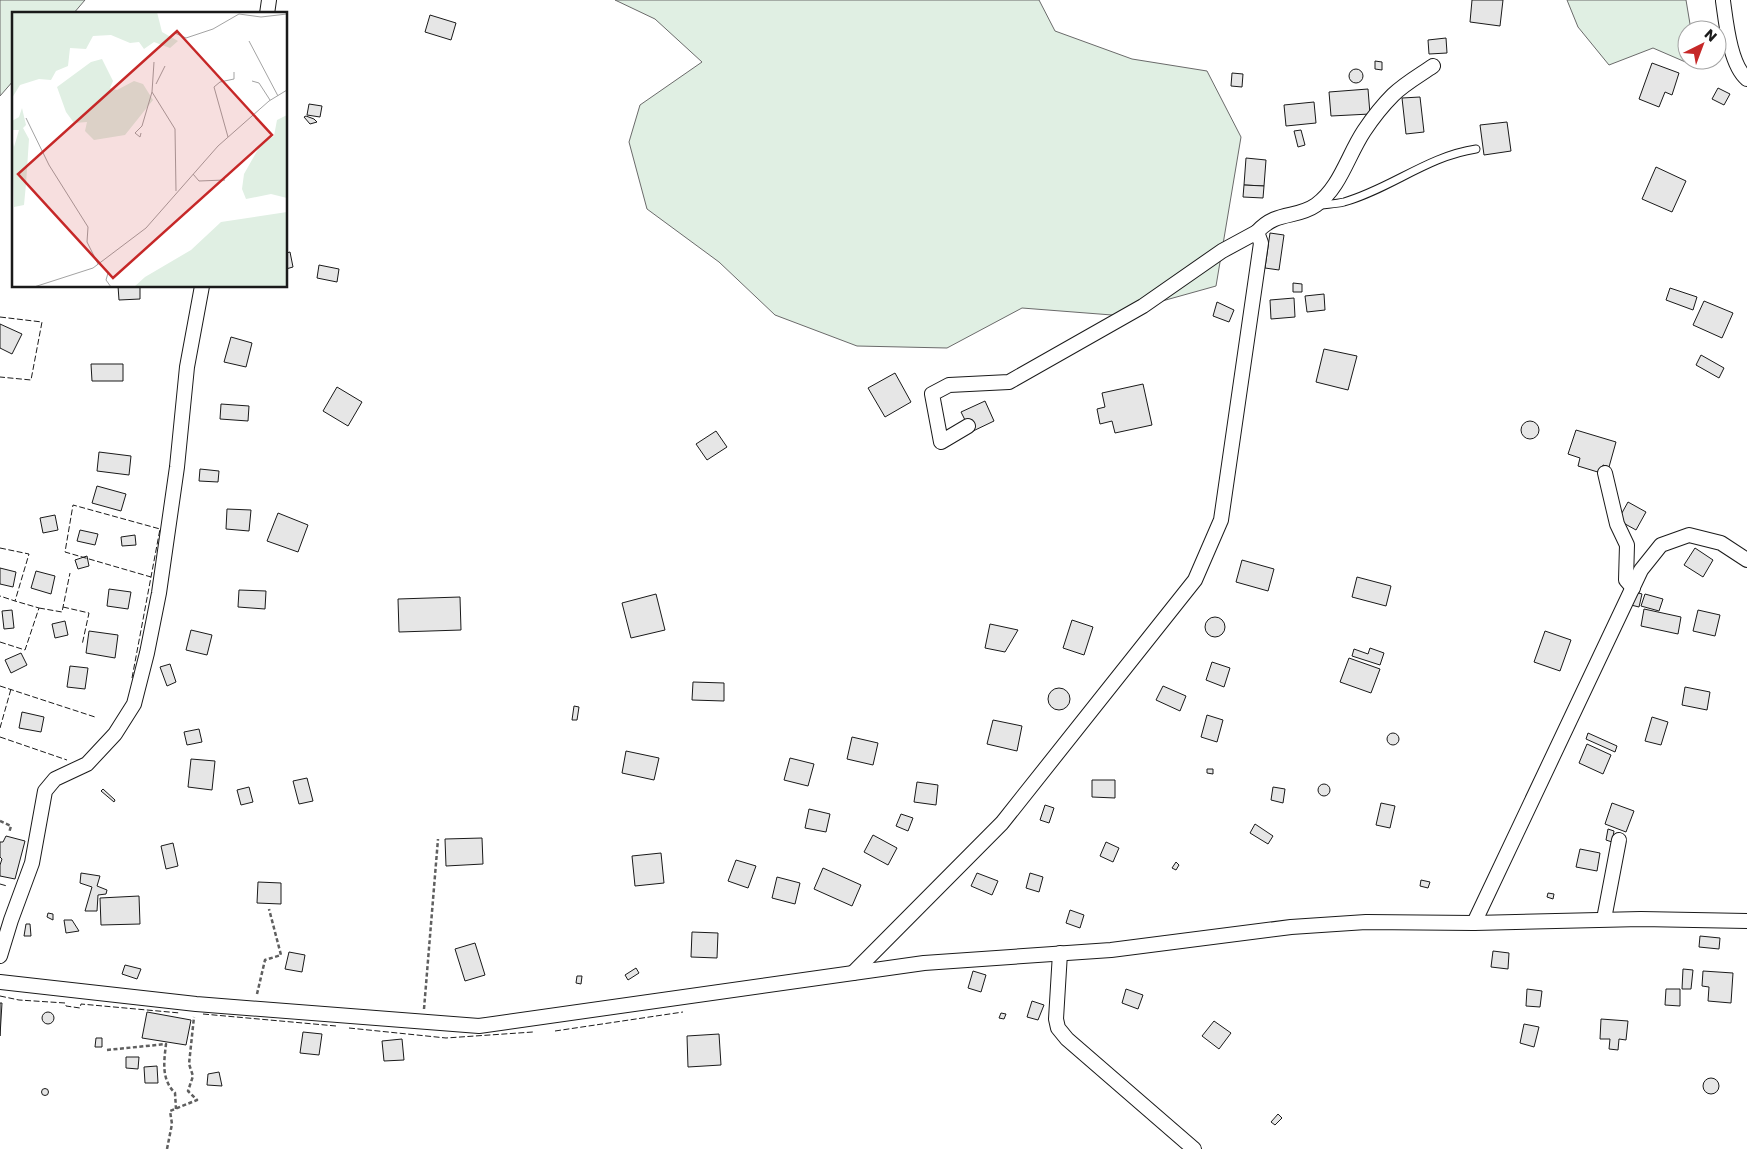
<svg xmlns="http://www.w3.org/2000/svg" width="1747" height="1149" font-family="Poppins,sans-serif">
<rect width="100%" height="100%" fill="#fff"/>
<g fill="#e0efe3" stroke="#6a6a6a">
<path d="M0 0H85L73 14H14V80L0 96Z"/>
<path d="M615 0H1039L1055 31 1132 59 1207 71 1241 137 1216 286 1112 315 1022 308 947 348 857 346 775 315 719 262 647 209 629 142 640 105 702 62 655 19Z"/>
<path d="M1567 0H1686L1691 30H1687V60H1696L1697 67 1653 48 1609 65 1578 27Z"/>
</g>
<g fill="#e6e6e6" stroke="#1a1a1a">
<path d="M1472 0H1503L1500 26 1470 22Z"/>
<path d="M430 15 456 23 451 40 425 32Z"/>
<path d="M1446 38 1447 53 1429 54 1428 40Z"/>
<path d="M1375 61 1382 62V70L1375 69Z"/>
<path d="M1652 63 1679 73 1672 95 1665 92 1659 107 1639 99Z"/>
<circle cx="1356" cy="76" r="7"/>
<path d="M1232 73 1243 74 1242 87 1231 86Z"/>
<path d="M1718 88 1730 94 1724 105 1712 99Z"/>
<path d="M1368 89 1370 114 1331 116 1329 92Z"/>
<path d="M1420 97 1424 132 1406 134 1402 98Z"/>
<path d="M1314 102 1316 123 1286 126 1284 105Z"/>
<path d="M309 104 322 106 320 117 307 115Z"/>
<path d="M306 116 314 119 317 122 310 124 304 117Z"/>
<path d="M1507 122 1511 151 1484 155 1480 125Z"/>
<path d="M1301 130 1305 145 1298 147 1294 131Z"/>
<path d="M1246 158 1266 160 1264 186 1244 185Z"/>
<path d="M1656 167 1686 181 1672 212 1642 199Z"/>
<path d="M1244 185 1264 186 1263 198 1243 197Z"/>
<path d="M1270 233 1284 235 1279 270 1265 268Z"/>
<path d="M290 252 293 267 286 269V253Z"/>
<path d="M319 265 339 269 337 282 317 278Z"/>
<path d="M1293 283 1302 284V292H1293Z"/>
<path d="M118 286H140V299L119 300Z"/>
<path d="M1670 288 1697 297 1693 310 1666 300Z"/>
<path d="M1324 294 1325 310 1307 312 1305 296Z"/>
<path d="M1294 298 1295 317 1271 319 1270 300Z"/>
<path d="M1704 301 1733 313 1722 338 1693 325Z"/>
<path d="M1217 302 1234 310 1229 322 1213 316Z"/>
<path d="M0 324 22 334 12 354 0 348Z"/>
<path d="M231 337 252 343 246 367 224 362Z"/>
<path d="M1324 349 1357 356 1348 390 1316 382Z"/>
<path d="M1701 355 1724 368 1719 378 1696 365Z"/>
<path d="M91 364H123V381H92Z"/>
<path d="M895 373 911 402 885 417 868 388Z"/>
<path d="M1143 384 1152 425 1115 433 1112 421 1100 424 1097 409 1105 407 1102 393Z"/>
<path d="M337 387 362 402 348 426 323 411Z"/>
<path d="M985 401 994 421 971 432 961 412Z"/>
<path d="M221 404 249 406 248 421 220 419Z"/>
<circle cx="1530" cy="430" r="9"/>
<path d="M1576 430 1616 442 1609 467 1603 465 1601 473 1578 466 1580 458 1568 454Z"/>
<path d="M716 431 727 447 707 460 696 444Z"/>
<path d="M99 452 131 456 129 475 97 471Z"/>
<path d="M200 469 219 471 218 482 199 481Z"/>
<path d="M97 486 126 494 121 511 92 503Z"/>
<path d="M1628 502 1646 512 1636 530 1618 520Z"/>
<path d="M227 509 251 510 249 531 226 529Z"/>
<path d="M278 513 308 525 298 552 267 541Z"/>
<path d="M55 515 58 530 43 533 40 518Z"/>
<path d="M80 530 98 534 95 545 77 541Z"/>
<path d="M135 535 136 545 122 546 121 537Z"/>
<path d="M1695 548 1713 560 1703 577 1684 565Z"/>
<path d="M87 556 89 566 78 569 75 560Z"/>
<path d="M1242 560 1274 569 1268 591 1236 582Z"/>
<path d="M0 568 16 572 13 587 0 584Z"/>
<path d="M36 571 55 576 51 594 31 588Z"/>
<path d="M1357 577 1391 586 1386 606 1352 597Z"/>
<path d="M109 589 131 592 128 609 107 606Z"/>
<path d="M239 590 266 591 265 609 238 607Z"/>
<path d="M1635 592 1642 594 1639 607 1631 605Z"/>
<path d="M656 594 665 630 631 638 622 603Z"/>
<path d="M1645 594 1663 599 1659 611 1641 606Z"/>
<path d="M460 597 461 630 399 632 398 599Z"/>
<path d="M1644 609 1681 617 1678 634 1641 626Z"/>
<path d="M12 610 14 628 4 629 2 611Z"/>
<path d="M1698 610 1720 615 1715 636 1693 631Z"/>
<circle cx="1215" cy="627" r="10"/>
<path d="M1072 620 1093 627 1084 655 1063 648Z"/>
<path d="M65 621 68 635 55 638 52 624Z"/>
<path d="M990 624 1018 630 1005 652 985 648Z"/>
<path d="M191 630 212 635 207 655 186 650Z"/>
<path d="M89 631 118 635 115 658 86 653Z"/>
<path d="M1545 631 1571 640 1560 671 1534 662Z"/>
<path d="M1370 648 1384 653 1380 665 1352 656 1354 649 1368 654Z"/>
<path d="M21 653 27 665 11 673 5 660Z"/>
<path d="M1349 658 1380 669 1371 693 1340 682Z"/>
<path d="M1212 662 1230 668 1224 687 1206 680Z"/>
<path d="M170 664 176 682 167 686 160 667Z"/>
<path d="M70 666 88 668 85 689 67 687Z"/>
<path d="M693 682 724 683V701L692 700Z"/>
<path d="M1163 686 1186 696 1180 711 1156 700Z"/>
<path d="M1685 687 1710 692 1707 710 1682 705Z"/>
<circle cx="1059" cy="699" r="11"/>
<path d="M574 706 579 707 577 720H572Z"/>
<path d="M22 712 44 717 41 732 19 728Z"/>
<path d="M1207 715 1223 720 1217 742 1201 737Z"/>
<path d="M1652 717 1668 722 1661 745 1645 741Z"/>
<path d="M993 720 1022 726 1017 751 987 744Z"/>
<path d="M199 729 202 742 187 745 184 732Z"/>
<path d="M1588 733 1617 746 1615 752 1586 739Z"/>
<circle cx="1393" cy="739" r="6"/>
<path d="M852 737 878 743 873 765 847 759Z"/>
<path d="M1587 744 1611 755 1603 774 1579 763Z"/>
<path d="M626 751 659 758 654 780 622 773Z"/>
<path d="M790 758 814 764 808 786 784 780Z"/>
<path d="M191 759 215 761 212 790 188 787Z"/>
<path d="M1207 769H1213V774L1207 773Z"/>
<path d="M307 778 313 801 299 804 293 781Z"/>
<path d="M1092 780H1115V798L1092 797Z"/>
<path d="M917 782 938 785 936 805 914 802Z"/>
<circle cx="1324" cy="790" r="6"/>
<path d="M249 787 253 802 241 805 237 790Z"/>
<path d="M1273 787 1285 789 1283 803 1271 800Z"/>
<path d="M103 789 115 800 114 802 101 791Z"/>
<path d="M1381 803 1395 806 1390 828 1376 825Z"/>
<path d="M1612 803 1634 811 1626 832 1605 824Z"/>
<path d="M1045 805 1054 808 1049 823 1040 820Z"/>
<path d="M809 809 830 814 826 832 805 828Z"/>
<path d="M901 814 913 818 908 831 896 826Z"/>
<path d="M1255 824 1273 836 1268 844 1250 833Z"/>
<path d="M1608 829 1614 831 1612 842 1606 840Z"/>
<path d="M873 835 897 848 888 865 864 852Z"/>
<path d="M6 836 25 841 15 879 0 876V865L2 859 0 857V842H3Z"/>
<path d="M482 838 483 864 446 866 445 839Z"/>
<path d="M1106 842 1119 848 1113 862 1100 856Z"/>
<path d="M173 843 178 866 166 869 161 846Z"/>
<path d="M1580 849 1600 853 1597 871 1576 867Z"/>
<path d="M661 853 664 883 635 886 632 856Z"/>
<path d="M736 860 756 866 748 888 728 881Z"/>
<path d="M1176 862 1179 865 1176 870 1172 868Z"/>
<path d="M823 868 861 885 852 906 814 889Z"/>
<path d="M81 873 100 876 97 886 107 890 106 894 98 895 97 911H85L92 887 80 883Z"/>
<path d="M977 873 998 881 992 895 971 886Z"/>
<path d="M1030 873 1043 877 1039 892 1026 888Z"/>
<path d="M777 877 800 883 795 904 772 898Z"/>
<path d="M1421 880 1430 882 1428 888 1420 886Z"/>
<path d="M258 882 281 883V904L257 903Z"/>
<path d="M1548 893 1554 894 1553 899 1547 897Z"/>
<path d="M139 896 140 924 101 925 100 898Z"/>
<path d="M1070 910 1084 915 1080 928 1066 923Z"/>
<path d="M48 913 53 914V920L47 917Z"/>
<path d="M64 920H72L79 931 66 933Z"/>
<path d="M26 924H30L31 936H24Z"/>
<path d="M692 932 718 933 717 958 691 957Z"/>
<path d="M1700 936 1720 938 1719 949 1699 947Z"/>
<path d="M475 943 485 975 465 981 455 949Z"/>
<path d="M1493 951 1509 953 1508 969 1491 967Z"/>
<path d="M289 952 305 955 302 972 285 969Z"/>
<path d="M125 965 141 969 137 979 122 974Z"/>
<path d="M636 968 639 973 628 980 625 975Z"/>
<path d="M1683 969 1693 970 1691 989H1682Z"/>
<path d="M973 971 986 975 981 992 968 988Z"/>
<path d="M1703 971 1733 973 1731 1003 1708 1001 1709 987 1702 986Z"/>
<path d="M577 976H582L581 984 576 983Z"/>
<path d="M1126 989 1143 995 1138 1009 1122 1003Z"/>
<path d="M1527 989 1542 991 1540 1007 1526 1006Z"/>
<path d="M1666 989H1680V1006L1665 1005Z"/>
<path d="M1032 1001 1044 1005 1038 1020 1027 1017Z"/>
<path d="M0 1003H2L0 1036Z"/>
<circle cx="48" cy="1018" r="6"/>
<path d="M147 1012 191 1020 186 1045 142 1038Z"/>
<path d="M1001 1013 1006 1014 1004 1019 999 1018Z"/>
<path d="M1601 1019 1628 1021 1626 1040 1619 1039 1618 1050 1609 1049 1610 1039H1600Z"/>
<path d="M1214 1021 1231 1033 1219 1049 1202 1036Z"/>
<path d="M1524 1024 1539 1027 1534 1047 1520 1043Z"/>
<path d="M303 1032 322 1034 319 1055 300 1053Z"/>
<path d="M719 1034 721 1065 688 1067 687 1036Z"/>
<path d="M96 1038H102V1047H95Z"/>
<path d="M402 1039 404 1060 384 1061 382 1041Z"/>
<path d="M126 1057H139L138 1069 126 1068Z"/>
<path d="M157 1066 158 1083H145L144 1067Z"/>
<path d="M219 1072 222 1086 207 1085 208 1074Z"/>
<circle cx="1711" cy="1086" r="8"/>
<circle cx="45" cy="1092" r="3.5"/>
<path d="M1278 1114 1282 1118 1275 1125 1271 1122Z"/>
</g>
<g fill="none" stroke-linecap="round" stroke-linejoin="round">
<defs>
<path id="lane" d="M1321 205C1328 204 1336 204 1344 202 1390 189 1428 156 1476 149"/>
<g id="street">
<path d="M1723 1C1726 22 1730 65 1747 79"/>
<path d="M267 14 269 0"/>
<path d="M968 426 941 442 932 394 949 385 1009 382 1143 306 1222 251 1257 232"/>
<path d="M1605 473 1617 524 1627 545 1626 580 1633 588"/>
<path d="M1604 919 1619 840"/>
<path d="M1474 923 1641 570 1661 545 1689 535 1721 543 1747 560"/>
<path d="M1060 953 1056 1019 1058 1028 1067 1039 1194 1149"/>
<path d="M0 956 11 920 32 863 45 791 55 779 87 764 115 734 134 704 147 653 159 593 177 467 187 367 202 286"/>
<path d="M853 973 1002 823 1195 580 1221 520 1261 243 1257 232C1277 210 1296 219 1316 205 1340 188 1348 155 1364 131 1372 119 1382 106 1393 95 1404 84 1420 75 1433 66"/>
<path d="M0 982 196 1004 479 1026 924 963 1111 950 1291 927 1366 922 1474 923 1641 919 1747 921"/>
</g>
</defs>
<use href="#lane" stroke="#1a1a1a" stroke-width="9"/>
<use href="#street" stroke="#1a1a1a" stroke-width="16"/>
<g stroke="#5f5f5f" stroke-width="2.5" stroke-dasharray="4 2.5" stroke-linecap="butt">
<path d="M0 821 11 826 9 833"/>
<path d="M257 994 265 960 281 955 269 909"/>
<path d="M424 1009 438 839"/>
<path d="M107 1050 166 1044C164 1062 161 1079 175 1093L176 1109"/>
<path d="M167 1149 172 1124 170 1111 197 1100 188 1091 193 1076 189 1064 194 1017"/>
</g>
<use href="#lane" stroke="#fff" stroke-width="7"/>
<use href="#street" stroke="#fff" stroke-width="14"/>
<g stroke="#1a1a1a" stroke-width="1" stroke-dasharray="6 2.5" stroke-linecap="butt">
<path d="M0 317 42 322 31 380 0 377"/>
<path d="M0 548 29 554 15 601 0 596"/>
<path d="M63 607 89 613 82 645"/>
<path d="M39 608 62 612 70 573"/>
<path d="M0 642 25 650 39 608 15 601"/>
<path d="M132 678 151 577 65 552 73 505 160 529 151 577"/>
<path d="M0 686 95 717"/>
<path d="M0 728 11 689"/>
<path d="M0 737 67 760"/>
<path d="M0 884 7 886"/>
<path d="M0 996 19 1000 65 1003 66 1006 80 1008 81 1004 180 1013"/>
<path d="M203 1014 336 1026"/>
<path d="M349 1028 446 1038 533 1032"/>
<path d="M555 1031 683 1012"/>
</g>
</g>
<g transform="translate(12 12)">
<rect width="275" height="275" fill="#fff"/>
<path d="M0 0H145L150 20 166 29 158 36 142 30 132 37 127 30 118 31 99 23 81 24 74 37 58 36 56 54 44 59 39 68 27 67 8 73 0 86ZM90 47 101 69 98 76 105 78 122 69 131 72 141 88 113 123 82 128 73 119 75 110 62 111 54 100 45 75 79 50ZM10 96 14 113 11 116 17 127 14 172 12 193 2 195 0 125 2 135 7 118H0V109L7 105ZM275 103V186L259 182 234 187 230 177 232 162 249 132 262 124 265 108ZM275 200V275H122L133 265 179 238 209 210Z" fill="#e0efe3"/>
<path fill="none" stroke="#a3a3a3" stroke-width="1" d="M163 21 174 26 201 17 227 2 249 5 275 2M237 29 266 84M142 50 140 80 163 117 164 179M240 69 247 71 258 88M144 72 153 54M14 106 37 153 76 215 75 230 86 252M129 121 128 125 123 121 130 114 140 80M216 125 202 75 208 70 222 67V60M181 162 187 169 213 168M96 261 94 268 99 275M22 275 81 256 134 216 206 134 257 89 275 78"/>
<path fill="#c62828" fill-opacity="0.15" stroke="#c62828" stroke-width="2.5" d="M165 19 260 123 101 266 6 162Z"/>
<rect width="275" height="275" fill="none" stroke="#1a1a1a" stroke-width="2.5"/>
</g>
<g transform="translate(1702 45) rotate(42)"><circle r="24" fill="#ffffff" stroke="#a3a3a3"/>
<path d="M0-4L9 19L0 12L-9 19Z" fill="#c62828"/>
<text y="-8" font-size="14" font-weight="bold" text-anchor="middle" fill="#1a1a1a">N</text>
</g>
</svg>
